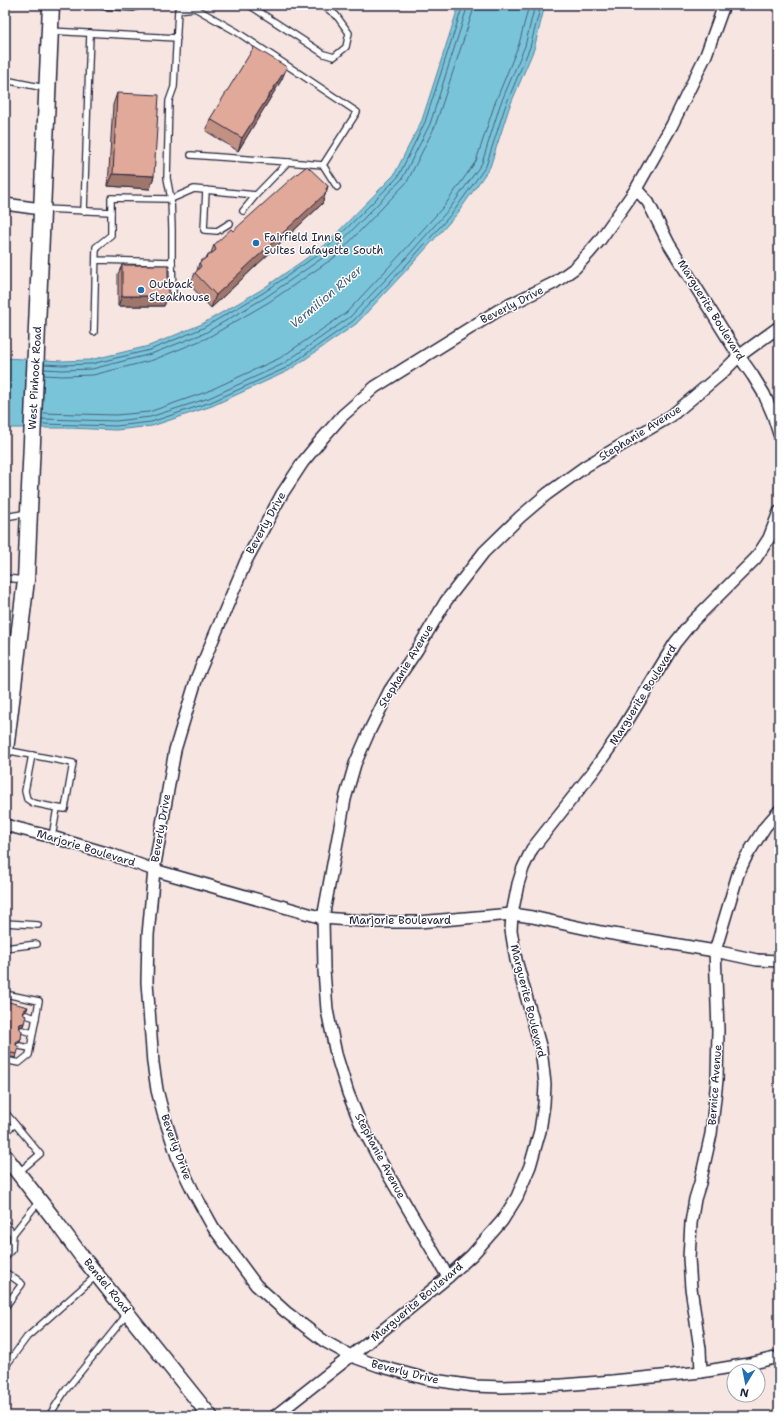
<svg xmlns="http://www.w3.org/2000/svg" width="784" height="1421" font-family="'Shantell Sans',sans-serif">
<rect width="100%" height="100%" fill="#f6e5e1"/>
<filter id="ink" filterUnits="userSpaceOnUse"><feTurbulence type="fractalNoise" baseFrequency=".025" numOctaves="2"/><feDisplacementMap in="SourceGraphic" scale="8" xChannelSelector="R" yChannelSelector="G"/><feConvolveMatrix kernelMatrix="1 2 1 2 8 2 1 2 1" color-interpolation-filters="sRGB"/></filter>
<g filter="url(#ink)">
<path fill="#7ac4da" stroke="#57839a" d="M459 5H545L534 49 509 108 490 167 457 214 412 264 356 324 288 371 212 406 152 426 116 430 68 428H5V358L62 361 90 360 149 346 202 324 261 290 324 246 394 175 422 120Z"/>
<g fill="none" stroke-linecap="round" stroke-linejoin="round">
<g stroke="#45637b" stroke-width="1">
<path d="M44 364 62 365 91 364 150 350 203 328 263 293 327 248 398 177 425 122 463 5"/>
<path d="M44 369 62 370 92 369 151 354 205 333 266 297 331 252 402 179 430 124 468 5"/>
<path d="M44 375 62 376 93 375 153 360 207 338 269 302 335 257 407 182 435 126 473 11 474 5"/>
<path d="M42 413 116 415 149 412 206 392 280 358 346 313 401 254 445 205 476 161 495 103 519 44 529 5"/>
<path d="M42 419 116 421 150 417 209 398 283 364 350 317 406 258 450 208 482 163 500 105 525 46 535 5"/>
<path d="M42 424 116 426 151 422 211 402 286 368 353 321 409 262 454 211 486 166 505 107 530 47 541 5"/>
</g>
<defs>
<g id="service">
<path d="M100 5 103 6 133 8 140 5"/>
<path d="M249 5 324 54 334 57 346 47 349 33 336 15 322 5"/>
<path d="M195 8 237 32 357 112 323 165 288 162 256 195 194 189 171 199 167 178 169 101 174 87 178 10Z"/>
<path d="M50 31 177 38"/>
<path d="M5 80 45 88"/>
<path d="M191 155 288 162"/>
<path d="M323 165 337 187"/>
<path d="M206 190 204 230 217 231 230 223"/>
<path d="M44 209 111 212"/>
<path d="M84 211 90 33"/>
<path d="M243 211 256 195"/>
<path d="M172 262 173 293"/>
<path d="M94 332 96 247 111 235V198L171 199 172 229V262L96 260"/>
<path d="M5 517 28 513"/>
<path d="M5 578 25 580"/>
<path d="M5 750 73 763 65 809 57 808 52 837"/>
<path d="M32 755 25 791 27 799 33 803 57 808"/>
<path d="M5 923 38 925"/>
<path d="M5 948 37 944"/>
<path d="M5 994 39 1001 29 1055 19 1063 5 1060"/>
<path d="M26 1015 36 1018"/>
<path d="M22 1030 33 1033"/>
<path d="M19 1046 30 1048"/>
<path d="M5 1112 40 1154 18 1173"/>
<path d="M5 1132 15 1124"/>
<path d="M5 1223 13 1234"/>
<path d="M5 1243 12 1249"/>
<path d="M5 1258 12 1249 13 1234 40 1200"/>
<path d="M5 1272 22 1284 5 1307"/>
<path d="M5 1367 27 1337 97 1275"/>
<path d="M49 1416 65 1391 128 1313"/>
</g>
<g id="minor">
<path d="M724 5 706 55 672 125 636 189 600 240 589 253 575 268 554 283 499 310 375 387 342 416 321 440 303 462 282 494 246 561 197 677 175 750 154 870 148 935 147 982 153 1063 157 1090 163 1113 179 1162 193 1191 213 1227 256 1285 286 1312 324 1341 351 1356 379 1366 427 1379 474 1386 503 1387 562 1385 613 1381 701 1372 749 1364 779 1357"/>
<path d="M636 189 648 202 669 244 739 356 753 376 764 394 773 415 779 434"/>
<path d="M5 204 41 209"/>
<path d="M5 825 52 837 113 855 154 870 323 918 377 922H418L512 914 532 917 601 932 715 951 757 960 779 961"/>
<path d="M448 1277 378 1157 361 1125 348 1093 336 1054 327 1010 324 970 323 918 345 799 355 764 369 732 390 690 417 650 446 601 484 552 520 517 547 494 586 466 671 416 721 374 739 356 779 327"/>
<path d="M701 1372 700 1349 691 1288 689 1258 691 1223 695 1199 700 1183 711 1134 717 1080 718 1030 715 951 738 874 746 857 765 827 779 811"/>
<path d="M275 1416 351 1356 448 1277 472 1255 502 1221 517 1197 530 1166 540 1131 544 1104 545 1084 541 1049 516 960 511 930 512 914 518 884 523 868 532 849 592 773 620 733 675 643 692 622 756 558 769 538 779 512"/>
</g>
<path id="tertiary" d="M5 1156 54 1219 80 1254 210 1416"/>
<path id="secondary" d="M5 750 26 580 51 5"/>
</defs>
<use href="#service" stroke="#22223b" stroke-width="8"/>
<use href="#minor" stroke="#22223b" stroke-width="14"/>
<use href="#tertiary" stroke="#22223b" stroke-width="17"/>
<use href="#secondary" stroke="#22223b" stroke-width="19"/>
<use href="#service" stroke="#fff" stroke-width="5.5"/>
<use href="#minor" stroke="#fff" stroke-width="11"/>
<use href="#tertiary" stroke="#fff" stroke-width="14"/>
<use href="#secondary" stroke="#fff" stroke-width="16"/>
</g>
<g fill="#c29184" stroke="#22223b">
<path d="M282 79 238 151 206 131 210 119Z"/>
<path d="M117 93 154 176 150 189 108 186 113 105Z"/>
<path d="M328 186 322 204 211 308 190 285 195 273 197 271 199 263 211 253 214 245 233 231Z"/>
<path d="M122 265 168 296 164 306H118V274Z"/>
<path d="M5 1001 27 1010 23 1013 24 1023 23 1026 19 1027 21 1039 20 1042 16 1044 17 1054 16 1058 5 1056Z"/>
</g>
<g fill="#9e766c" stroke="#22223b">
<path d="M287 67 282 79 238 151 242 138Z"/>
<path d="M113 174 154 176 150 189 108 186Z"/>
<path d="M328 186 322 204 211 308 216 295Z"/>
<path d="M122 296H168L164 306H118Z"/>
<path d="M28 1007 27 1010 22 1014 23 1011Z"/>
<path d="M24 1023 23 1026 19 1027 18 1029 20 1024Z"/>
<path d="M21 1039 20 1042 15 1045 16 1042Z"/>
</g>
<g fill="#e1a99a" stroke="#22223b">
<path d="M254 47 287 67 242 138 210 119Z"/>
<path d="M117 93 159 95 154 176 113 174Z"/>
<path d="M307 166 328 186 326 189 327 192 216 295 195 273 201 266 199 263 216 250 214 245 231 229 233 231 292 178Z"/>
<rect x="122" y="265" width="46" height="31"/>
<path d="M5 1001 28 1007 23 1011 24 1014 26 1016 24 1023 20 1024 19 1026 20 1029 22 1031 21 1039 16 1042V1045L19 1047 17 1054 5 1052Z"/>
</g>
</g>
<g fill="#1f6fb2" stroke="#fff" stroke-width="1.5">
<circle cx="256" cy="243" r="4"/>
<circle cx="141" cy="290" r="4"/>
</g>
<g text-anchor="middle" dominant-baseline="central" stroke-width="3" stroke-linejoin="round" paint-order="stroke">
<g font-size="11" fill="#22223b" stroke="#fff" text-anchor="start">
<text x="264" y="237">Fairfield Inn &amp;<tspan x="264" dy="13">Suites Lafayette South</tspan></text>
<text x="149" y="284">Outback<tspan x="149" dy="13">Steakhouse</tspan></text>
</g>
<g font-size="11" fill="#22223b" stroke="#fff">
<text transform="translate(512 305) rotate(-27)">Beverly Drive</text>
<text transform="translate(711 310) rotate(58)">Marguerite Boulevard</text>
<text transform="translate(35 378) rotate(-87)">West Pinhook Road</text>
<text transform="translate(640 433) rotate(-32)">Stephanie Avenue</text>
<text transform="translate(266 523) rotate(-61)">Beverly Drive</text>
<text transform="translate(406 666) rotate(-59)">Stephanie Avenue</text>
<text transform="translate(643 695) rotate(-58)">Marguerite Boulevard</text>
<text transform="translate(161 828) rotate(-80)">Beverly Drive</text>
<text transform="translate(86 848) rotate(17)">Marjorie Boulevard</text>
<text x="400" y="920">Marjorie Boulevard</text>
<text transform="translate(528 1001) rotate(76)">Marguerite Boulevard</text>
<text transform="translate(715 1085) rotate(-86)">Bernice Avenue</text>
<text transform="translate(176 1147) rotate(70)">Beverly Drive</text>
<text transform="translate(380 1156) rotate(62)">Stephanie Avenue</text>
<text transform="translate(107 1286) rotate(51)">Bendel Road</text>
<text transform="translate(417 1302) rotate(-40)">Marguerite Boulevard</text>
<text transform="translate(405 1372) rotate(14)">Beverly Drive</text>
</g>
<g font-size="12" font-style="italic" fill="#415b73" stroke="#fff">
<text transform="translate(326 297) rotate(-40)">Vermilion River</text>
</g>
</g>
<rect width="784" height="1421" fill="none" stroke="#fff" stroke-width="20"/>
<rect x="10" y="10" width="764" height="1401" fill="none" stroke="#22223b" stroke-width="1.5" filter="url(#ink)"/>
<g transform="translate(746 1383) rotate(190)"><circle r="19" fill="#ffffff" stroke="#a7a7b1"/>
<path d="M0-3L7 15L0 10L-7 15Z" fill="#1f6fb2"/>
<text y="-6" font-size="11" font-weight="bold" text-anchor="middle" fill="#22223b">N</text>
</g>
</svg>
